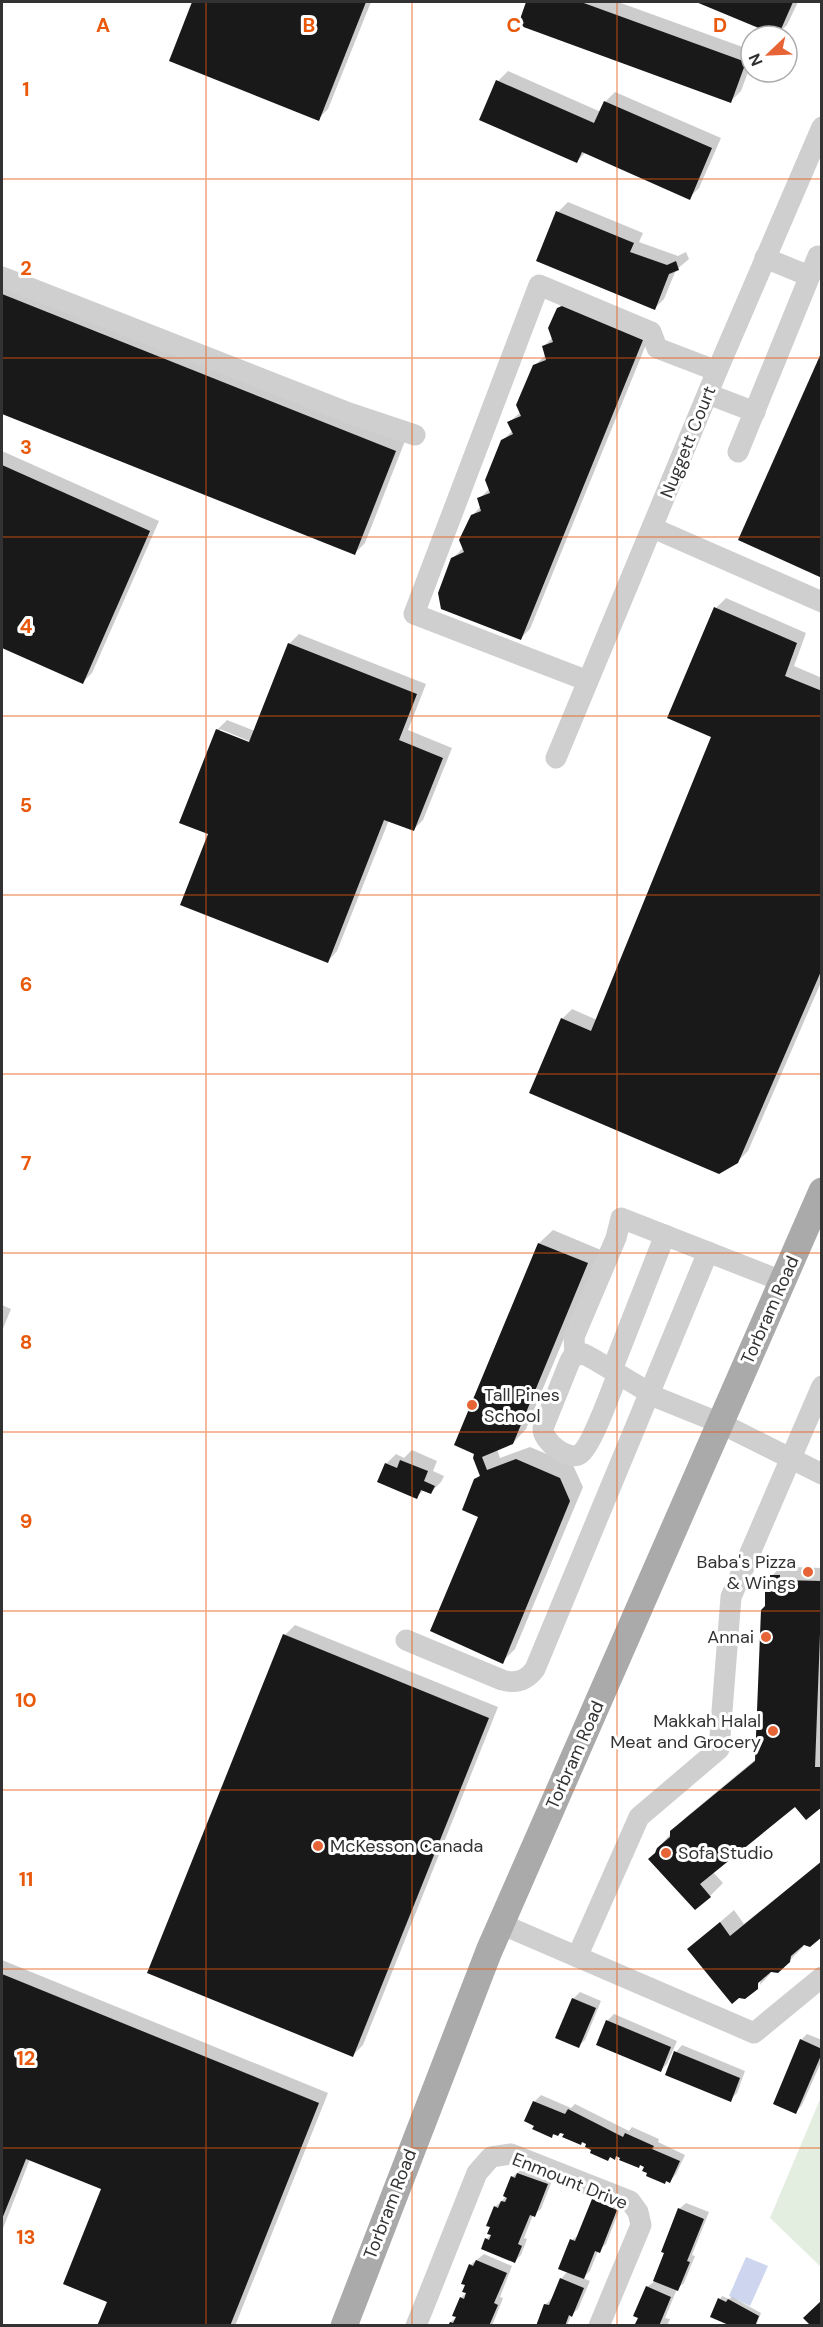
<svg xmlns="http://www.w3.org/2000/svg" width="823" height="2327" font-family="'DM Sans',sans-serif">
<rect width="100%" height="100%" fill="#fff"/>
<path fill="#e3eee1" d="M821 2097 822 2267H821L770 2218Z"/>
<path fill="#cdd6ee" d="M746 2257 768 2266 750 2306 729 2296Z"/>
<g fill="#0003" fill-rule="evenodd">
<path d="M194 2H371L328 109 318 119 171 60Z"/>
<path d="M528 2H618L751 50V64L741 91 731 101 520 24Z"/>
<path d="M700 2H798L787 25 777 35Z"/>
<path d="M508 71 601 112 605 102 615 92 721 138 699 188 689 198 585 153 577 161 481 119 498 81Z"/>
<path d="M568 202 643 233 639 242 678 256 686 252 689 259 676 270 664 299 654 309 558 212Z"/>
<path d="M2 280 405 441 365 543 355 553 2 412Z"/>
<path d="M569 298 654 325 530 629 520 639 453 558 463 548 472 516 481 506 479 499 490 488 502 441 513 430 509 422 521 412 534 366 545 356 543 347 553 337 558 308Z"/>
<path d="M2 451 159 521 92 673 82 683 2 647Z"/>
<path d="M726 598 806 633 794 666 822 678V980L748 1151 737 1162 562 1019 572 1009 597 1020 713 736 669 717 716 608Z"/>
<path d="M299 634 426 684 408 730 452 748 423 820 413 830 389 820 337 951 328 961 210 833 217 730 227 720 255 731 289 644ZM220 729 256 744 255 746 220 732Z"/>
<path d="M553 1230 601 1250 526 1429 513 1443 497 1449 500 1458 530 1447 573 1465 583 1487 515 1649 502 1662 475 1480 481 1474 476 1454 456 1444 539 1243Z"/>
<path d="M2 1305 11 1309 2 1331Z"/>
<path d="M412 1450 437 1461 433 1471 444 1476 441 1482 431 1492 424 1490 416 1497 386 1464 396 1454 404 1458Z"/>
<path d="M785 1562 793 1563V1567L822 1568V1805H796L713 1872 723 1883 710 1896 657 1853 658 1848 685 1818 756 1759 767 1606 772 1576Z"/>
<path d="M295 1625 498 1707 363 2045 353 2055 285 1635Z"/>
<path d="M822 1861V1935L803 1944V1947L789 1961 771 1970 770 1974 760 1985 761 1976 758 1986 744 1998 689 1949 734 1910 744 1924Z"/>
<path d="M2 1960 328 2093 235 2326H99L109 2301 103 2189 30 2159 2 2231Z"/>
<path d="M580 1992 601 2001 585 2040 578 2046 573 1999Z"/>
<path d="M614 2014 677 2041 667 2064 660 2071 607 2021Z"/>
<path d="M807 2034 822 2040V2060L802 2105 796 2112 801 2040Z"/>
<path d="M682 2045 745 2071 737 2093 730 2100 676 2052Z"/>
<path d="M541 2095 571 2108 575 2104 629 2131 632 2127 659 2139 658 2142 685 2155 676 2174 670 2181 645 2166 617 2155 614 2158 583 2141 581 2143 561 2131 551 2136 534 2102Z"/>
<path d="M525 2167 553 2178 541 2209 533 2215 524 2238 527 2239 521 2255 515 2261 486 2239 492 2234 495 2207 507 2196 512 2177Z"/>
<path d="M599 2194 622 2203 606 2244 598 2251 590 2271 583 2278 590 2281 578 2309 571 2315 567 2326H537L546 2304 552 2298 561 2279 568 2271 560 2268 572 2240 580 2234 593 2200Z"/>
<path d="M686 2203 709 2212 692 2255 695 2256 684 2283 677 2289 665 2318 670 2319 667 2326H636L647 2287 655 2281 679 2209Z"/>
<path d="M484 2254 512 2266 500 2297 503 2298 492 2326H447L457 2316 461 2298 467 2292 470 2265Z"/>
<path d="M722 2296 729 2299 732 2297 761 2313 756 2326H735L720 2299Z"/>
</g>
<g fill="#191919">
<path d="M192 2H366L319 121 169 61Z"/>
<path d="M526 2H581L746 62 731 103 518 25Z"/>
<path d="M696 2H793L778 36Z"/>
<path d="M496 80 594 123 604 101 712 148 690 200 582 152 577 163 479 120Z"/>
<path d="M556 211 634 243 630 252 667 265 676 261 679 270 669 274 655 310 536 261Z"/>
<path d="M2 294 396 451 355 555 2 414Z"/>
<path d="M570 303 645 335 521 640 441 609 438 593 451 558 464 552 459 540 471 515 481 511 477 498 490 493 485 480 501 440 513 434 507 422 521 416 516 405 533 365 546 360 542 346 553 342 548 328 557 308Z"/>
<path d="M822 351V578L738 540Z"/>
<path d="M2 465 150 531 83 684 2 648Z"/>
<path d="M714 607 797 643 785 676 822 691V969L738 1163 719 1174 529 1093 561 1018 591 1031 711 737 667 718Z"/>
<path d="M288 643 417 694 399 740 443 758 414 831 384 820 328 963 180 905 208 834 179 823 216 729 249 742Z"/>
<path d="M538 1243 588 1263 513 1444 482 1457 487 1470 516 1459 560 1478 570 1501 503 1664 430 1631 478 1517 462 1510 474 1479 480 1476 473 1458 474 1454 454 1445Z"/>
<path d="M400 1460 428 1471 424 1481 435 1486 431 1494 421 1490 417 1499 377 1482 385 1463 397 1468Z"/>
<path d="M770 1575H780V1580L822 1581 815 1767H822V1807L806 1820 795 1807 700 1884 711 1897 695 1910 648 1859 655 1853 657 1848 670 1837V1831L755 1761 761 1610 765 1606V1589L770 1584Z"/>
<path d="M283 1634 489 1718 353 2057 147 1973Z"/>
<path d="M822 1861V1937L810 1947 804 1945 791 1956 790 1962 778 1973 771 1972 758 1983V1989L745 1999 739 1998 732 2004 687 1949 720 1922 730 1936Z"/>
<path d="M2 1974 319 2103 230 2326H97L107 2302 63 2284 101 2189 26 2159 2 2219Z"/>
<path d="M572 1998 596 2008 579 2048 555 2038Z"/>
<path d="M606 2020 671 2047 661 2072 596 2045Z"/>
<path d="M800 2039 822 2049V2053L796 2114 773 2104Z"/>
<path d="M674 2051 740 2078 731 2102 665 2075Z"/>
<path d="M533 2101 565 2114 568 2109 623 2137 625 2133 654 2146 652 2149 680 2161 670 2183 666 2181 665 2184 646 2176 647 2173 642 2171 644 2167 640 2165 639 2168 619 2160 620 2158 616 2156 615 2160 610 2157 608 2161 590 2153 591 2150 585 2147 586 2144 582 2142 581 2145 562 2137 564 2134 560 2133 558 2136 553 2134 552 2138 532 2129 534 2126 524 2121Z"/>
<path d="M517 2173 548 2184 535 2217 530 2215 518 2244 522 2246 515 2263 481 2249 485 2238 489 2240 491 2235 487 2234 490 2227 486 2226 494 2206 498 2208 501 2201 505 2202 507 2198 503 2196 511 2176 515 2178Z"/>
<path d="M592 2199 617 2210 600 2253 595 2251 584 2279 558 2269 570 2239 575 2241Z"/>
<path d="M678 2208 704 2219 687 2261 690 2262 678 2291 653 2281 664 2253 661 2252Z"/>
<path d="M476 2260 507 2273 494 2303 498 2305 489 2326H448L450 2322 453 2323 456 2317 452 2316 460 2297 464 2299 466 2293 462 2292 465 2285 461 2284 469 2264 473 2266Z"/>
<path d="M560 2278 584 2288 572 2317 569 2315 565 2326H536L544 2304 549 2305Z"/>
<path d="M646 2286 671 2297 659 2326H634L638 2318 633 2316Z"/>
<path d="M718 2298 726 2302 728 2299 759 2316 755 2326H731L710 2317Z"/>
<path d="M822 2300V2326H811L803 2318Z"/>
</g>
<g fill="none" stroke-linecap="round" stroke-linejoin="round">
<g stroke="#cfcfcf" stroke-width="21">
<path d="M765 258 809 276"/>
<path d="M2 277 349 413 415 435"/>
<path d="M708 394 755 412"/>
<path d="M738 452 818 256 822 258"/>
<path d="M653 528 822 602"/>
<path d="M588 681 414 614 539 285 651 332 657 348 717 371"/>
<path d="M556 758 717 371 822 127"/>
<path d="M575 1356 574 1337 616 1238 621 1218 782 1281"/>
<path d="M612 1370 665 1235"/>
<path d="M618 1374C611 1390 592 1446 580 1454 568 1462 542 1441 543 1428L570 1361 573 1356 584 1354 595 1360 658 1398 720 1423 822 1474"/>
<path d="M406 1640 502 1680C516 1684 526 1681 535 1669L708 1252"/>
<path d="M501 1924 754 2033 822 1977"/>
<path d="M577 1957 639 1817 719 1749 731 1597 822 1386"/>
<path d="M416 2326 477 2173 491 2157 511 2154 630 2201 638 2212 641 2225 599 2326"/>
</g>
<path stroke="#aaa" stroke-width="27" d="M344 2326 489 1951 822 1191"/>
</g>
<path fill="none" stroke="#e8590c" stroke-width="1.5" stroke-opacity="0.55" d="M206 2V2326M412 2V2326M617 2V2326M2 179H822M2 358H822M2 537H822M2 716H822M2 895H822M2 1074H822M2 1253H822M2 1432H822M2 1611H822M2 1790H822M2 1969H822M2 2148H822"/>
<g fill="#e76436" stroke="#fff" stroke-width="2">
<circle cx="472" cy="1405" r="6"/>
<circle cx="808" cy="1572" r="6"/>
<circle cx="766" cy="1637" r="6"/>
<circle cx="773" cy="1731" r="6"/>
<circle cx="318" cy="1846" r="6"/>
<circle cx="666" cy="1853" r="6"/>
</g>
<g text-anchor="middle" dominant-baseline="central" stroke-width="6" stroke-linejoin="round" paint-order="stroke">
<g font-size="18" fill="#323232" stroke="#fff">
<text transform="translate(688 442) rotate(-68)">Nuggett Court</text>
<text transform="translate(770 1310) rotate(-66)">Torbram Road</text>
<text transform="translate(575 1755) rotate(-66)">Torbram Road</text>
<text transform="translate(570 2181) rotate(22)">Enmount Drive</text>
<text transform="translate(390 2204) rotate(-69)">Torbram Road</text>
</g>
<g font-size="18" fill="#323232" stroke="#fff" text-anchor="start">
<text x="484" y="1395">Tall Pines<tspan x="484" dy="21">School</tspan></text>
<text x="796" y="1562" text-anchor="end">Baba's Pizza<tspan x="796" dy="21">&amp; Wings</tspan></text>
<text x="754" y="1637" text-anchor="end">Annai</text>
<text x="761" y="1721" text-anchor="end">Makkah Halal<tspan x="761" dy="21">Meat and Grocery</tspan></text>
<text x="330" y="1846">McKesson Canada</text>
<text x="678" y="1853">Sofa Studio</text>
</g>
</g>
<g font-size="20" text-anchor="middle" font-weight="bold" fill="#e8590c" stroke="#fff" stroke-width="6" stroke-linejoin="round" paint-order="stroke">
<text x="103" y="32">A</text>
<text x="309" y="32">B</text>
<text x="514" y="32">C</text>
<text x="720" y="32">D</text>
<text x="26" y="96">1</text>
<text x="26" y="275">2</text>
<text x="26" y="454">3</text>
<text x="26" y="633">4</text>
<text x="26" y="812">5</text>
<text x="26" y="991">6</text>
<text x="26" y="1170">7</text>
<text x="26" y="1349">8</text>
<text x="26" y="1528">9</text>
<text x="26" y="1707">10</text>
<text x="26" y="1886">11</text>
<text x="26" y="2065">12</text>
<text x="26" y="2244">13</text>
</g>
<rect width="823" height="2327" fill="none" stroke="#323232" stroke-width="6"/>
<g transform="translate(769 54) rotate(247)"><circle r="28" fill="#ffffff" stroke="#adadad" stroke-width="1.5"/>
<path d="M0-4.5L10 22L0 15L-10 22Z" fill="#e76436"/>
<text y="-9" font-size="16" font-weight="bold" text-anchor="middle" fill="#323232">N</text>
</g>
</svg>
